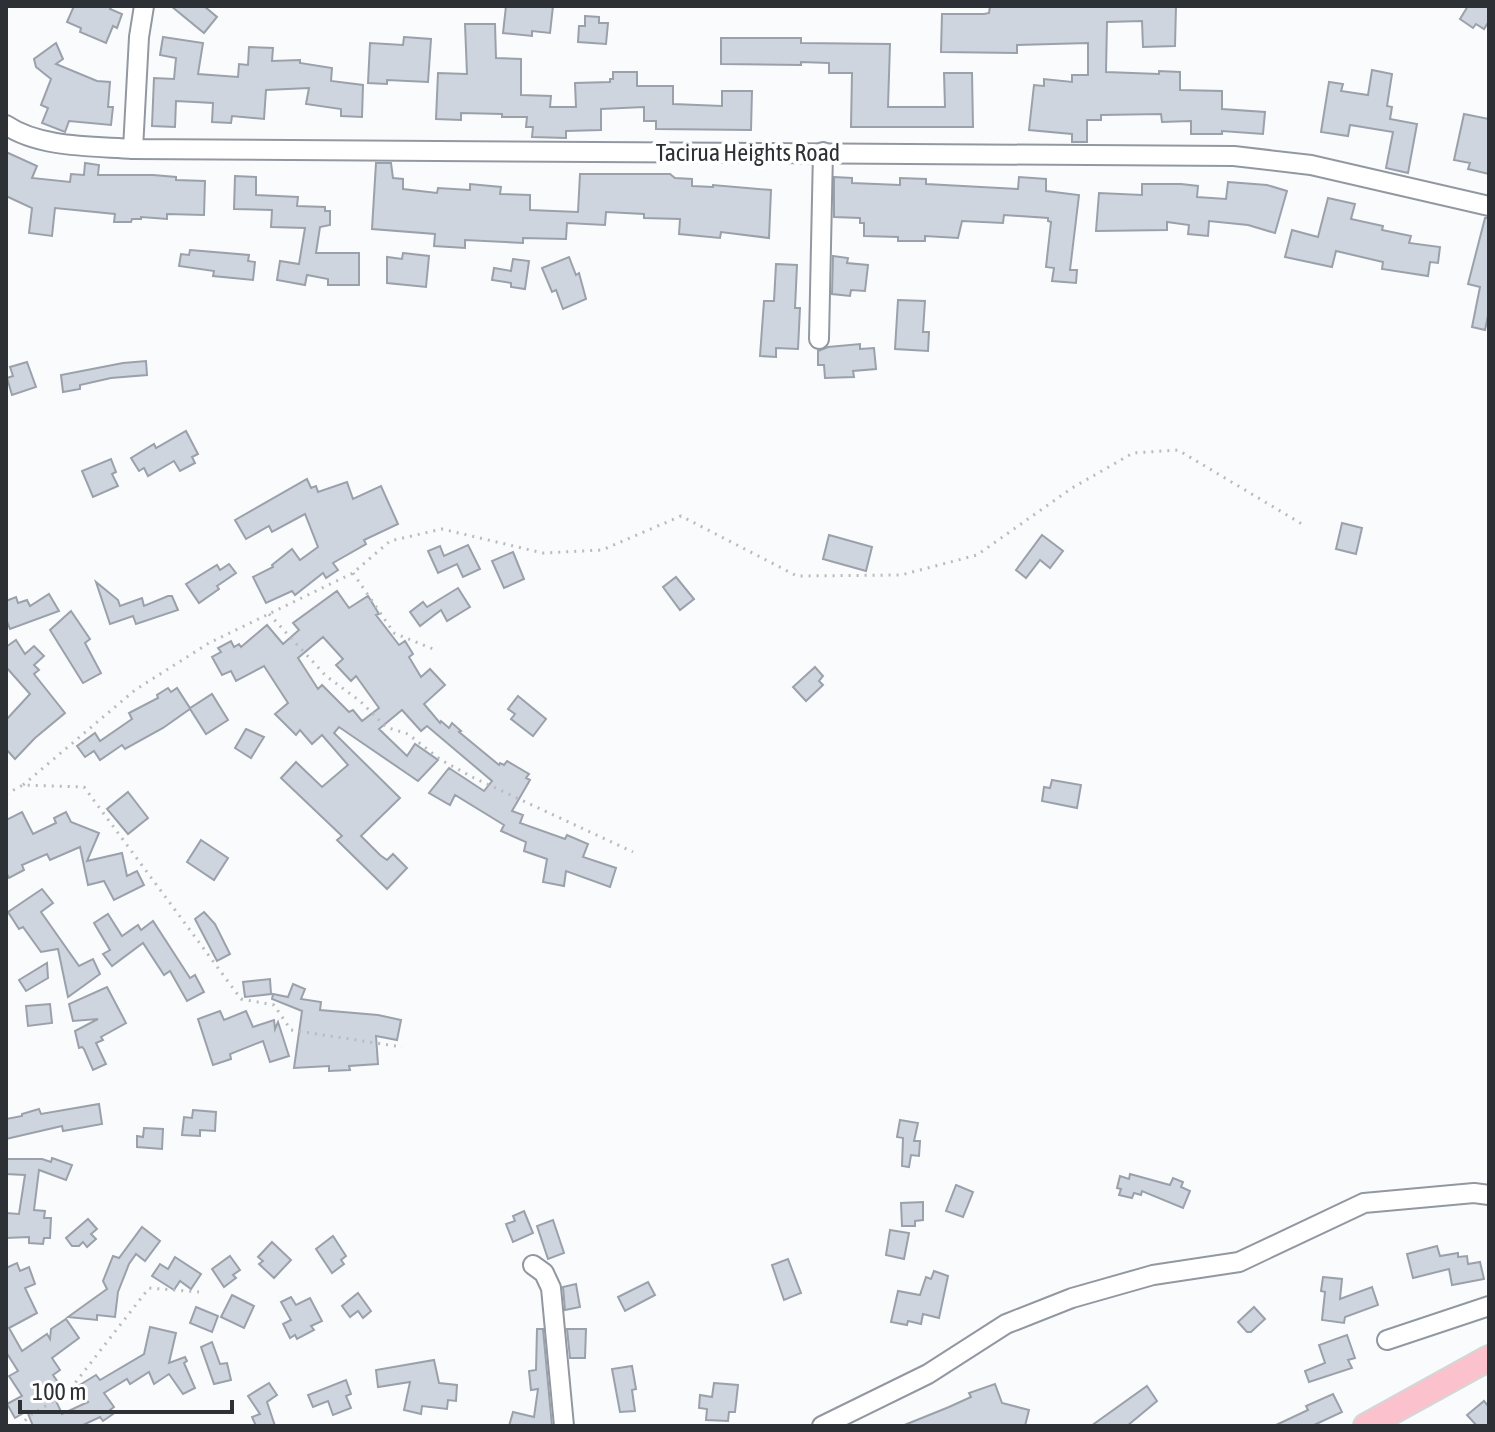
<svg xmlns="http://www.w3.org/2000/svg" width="1495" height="1432" font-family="'Asap Condensed',sans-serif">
<rect width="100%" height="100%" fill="#fafbfd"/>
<g fill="#ced5de" stroke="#9ba1aa" stroke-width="2" fill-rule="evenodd">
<path d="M74 6H112L110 9 122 14 117 28 113 26 106 43 80 32 81 28 67 22Z"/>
<path d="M171 6H204L217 17 204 33Z"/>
<path d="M506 6H553L550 33 532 31V36L503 33Z"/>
<path d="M990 6H1176L1175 46 1143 47 1142 21 1107 22 1106 72 1159 74V71L1180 72V90L1222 91V109L1265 112 1263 134 1222 131V134H1191V121L1162 122 1161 114 1101 115V120H1087V142H1072V134L1029 130 1034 85 1044 86V79L1072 82V75H1088V43L1017 45V53L941 52 942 14H984L989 13Z"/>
<path d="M1468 6H1489V21L1484 29 1476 24 1473 28 1460 19Z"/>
<path d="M585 16 599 17V23H608L606 44 578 42 579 26H585Z"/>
<path d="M465 24H495L496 58 521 59V95L551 96 550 107H576L575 83 610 82V79H613V72H637V86H673V104L722 106V91H752L751 130 656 129V121H644V107L601 109V130L566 131V138L532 137 533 127H526L527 117H502V114L461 113V120L436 119 438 73 467 74Z"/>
<path d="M163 37 203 43 198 74 238 77 239 64 248 65 249 47 273 48 272 61 300 60V63L332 68 331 81 363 85 362 117 341 116V109L306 104 309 88 266 90 264 119 232 116 231 123 212 122 213 103 176 101 175 127 152 126 154 78 174 79 176 58 160 55Z"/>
<path d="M404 37 431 39 428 82 387 80V84L368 83 370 43 403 45Z"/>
<path d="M721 38H801V43L890 44 888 107H945L944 73H972L973 127H851L852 73H829V63L801 62V65L721 64Z"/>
<path d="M56 43 63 59 56 64 97 81 110 82 108 107H113L111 125 69 121 65 132 42 123 48 108 41 105 51 79 36 67 34 59Z"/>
<path d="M1372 70 1392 74 1387 106 1392 107 1390 119 1417 124 1408 173 1386 168 1393 132 1350 125 1348 136 1321 132 1329 82 1343 84 1341 91 1368 95Z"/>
<path d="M1464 114 1489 119V174L1468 169 1470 163 1454 160Z"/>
<path d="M6 152 37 166 32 178 70 182 71 174 84 175 85 163 99 165 98 175H153L176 177V180L205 181 204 215 167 214V219L141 217V219H132L131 222H114L115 214 55 208 52 236 29 233 32 208 6 196Z"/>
<path d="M376 163H391L393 178 403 179V189L437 193 438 188 470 190V184L501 187 500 194 530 195V210L578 212 580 174H670L675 178 692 179V186L713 187V185L771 190 769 238 721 232 720 238 679 234 680 219 644 218V214L606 212 605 225 567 223 566 239 523 238V243L465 240V248L434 246 435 234 372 229Z"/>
<path d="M235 176 256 177V195L298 197 297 206 325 207V211H330V225L320 227 316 253H359V285H328V279L307 275 305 285 277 280 280 261 299 264 305 228 271 227 272 210 234 209Z"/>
<path d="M834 177 852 178V183L900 185V178L926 179V184L1018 189 1019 177 1046 179V191L1079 195 1070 270H1077L1076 283 1052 281 1054 268 1046 267 1051 222 1048 221V218L1004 215 1003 223 962 221 958 238 925 236V241H898V237L864 236V223H860V218L834 217Z"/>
<path d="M1228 182 1267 185 1287 191 1275 233 1248 225 1209 221 1208 236 1188 234 1189 225 1167 222V230L1096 231 1099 193 1142 195V184H1181L1198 186 1197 197 1226 199Z"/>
<path d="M1328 198 1355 204 1351 219 1383 226 1382 230 1411 236 1409 243 1440 247 1438 263 1430 262 1428 276 1382 269 1383 262 1336 251 1332 267 1285 257 1292 230 1318 237Z"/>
<path d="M1485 218H1489V311L1485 330 1472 327 1480 287 1468 284Z"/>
<path d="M190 250 249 255 248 261 255 262 253 280 213 276 214 271 179 266 181 254 189 255Z"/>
<path d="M403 253 429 256 426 287 387 283V257L402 259Z"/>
<path d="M833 256 848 258 847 263 868 265 865 291 851 290 850 296 832 294Z"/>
<path d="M569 257 576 275 579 273 586 299 563 309 556 290 552 292 542 268Z"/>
<path d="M513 259 529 261 525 289 511 287V283L492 280 494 268 511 271Z"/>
<path d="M776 264 797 265 795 308H800L798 349 776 348V357L760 356 764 301H774Z"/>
<path d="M898 300 925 301 923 332H929L928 351 895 349Z"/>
<path d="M860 344V349L874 348 876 369 853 371 854 377 825 378 824 365H818V351L828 347Z"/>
<path d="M146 361 147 375 111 378 80 385V389L63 392 61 375 123 363Z"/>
<path d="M27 362 36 387 12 395 7 378 13 376 10 367Z"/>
<path d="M186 431 198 454 192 457 195 463 180 471 174 461 148 476 144 468 139 471 131 458 154 444 156 448Z"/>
<path d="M111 459 116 472 112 474 118 486 93 497 82 471Z"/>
<path d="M307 479 311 488 316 486 318 492 347 482 353 499 381 486 398 524 364 540 366 544 333 563 338 570 326 578 323 573 295 595 292 591 266 603 253 577 273 567 272 565 292 549 300 560 318 547 305 514 272 532 269 526 246 539 235 520Z"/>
<path d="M1342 523 1362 528 1356 554 1336 549Z"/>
<path d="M829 535 872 547 866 571 823 559Z"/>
<path d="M1042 535 1063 551 1050 568 1040 560 1026 578 1016 570Z"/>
<path d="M468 545 480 569 463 577 457 564 438 573 428 551 440 546 444 556Z"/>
<path d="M513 552 524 579 504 588 492 561Z"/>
<path d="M229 564 236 573 217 586 219 589 199 603 186 584 217 565 220 570Z"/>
<path d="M676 577 694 599 680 610 663 587Z"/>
<path d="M96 582 118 600 120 606 142 598 144 606 168 596H172L178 610 136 624 133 616 110 624Z"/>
<path d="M458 588 470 607 447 621 441 610 420 626 410 612 423 602 427 607Z"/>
<path d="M337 591 349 608 368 596 379 614 376 615 399 645 405 641 413 654 409 657 421 677 430 669 445 685 424 704 440 723 441 721 449 728 452 723 461 731 459 732 499 765 500 763 504 765 507 761 529 774 526 778 530 780 512 811 523 815 520 823 565 839 567 835 588 844 583 857 616 868 610 887 566 871 564 886 543 882 547 859 524 851 526 842 501 831 504 825 455 795 450 805 429 793 449 768 484 791 492 781 427 726 421 731 402 710 379 729 407 756 415 744 438 760 418 781 339 727 334 733 400 798 361 836 380 855 387 860 393 854 407 868 387 889 337 840 342 836 281 778 296 762 322 787 348 765 322 735 312 744 300 730 296 735 275 714 288 703 264 666 236 681 231 671 222 675 212 657 221 652 218 648 231 641 234 647 239 644 241 647 267 625 283 644 299 630 293 623ZM323 637 343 659 336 665 351 681 356 676 379 708 362 721 353 710 349 712 322 685 318 689 298 658Z"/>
<path d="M49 594 59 611 10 629 6 619V601L16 597 18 603 27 600 30 606Z"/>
<path d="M71 611 90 639 85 643 101 673 83 683 50 630Z"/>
<path d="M16 640 25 654 34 646 44 656 34 665 39 670 34 674 65 713 35 738 15 759 6 749V720L30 694 6 667V647Z"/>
<path d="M815 667 823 676 819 681 823 685 806 701 793 687Z"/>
<path d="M168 688 171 692 177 688 190 708 212 694 228 720 206 734 190 709 163 728 125 749 122 745 100 760 94 751 85 757 77 746 95 733 100 741 132 719 129 713 158 698 157 695Z"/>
<path d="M518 696 546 719 533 736 511 719 515 714 508 709Z"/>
<path d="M246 729 264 737 251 758 235 748Z"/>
<path d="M1052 780 1081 785 1077 808 1042 801 1044 787 1050 788Z"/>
<path d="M128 792 148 818 128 834 107 809Z"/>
<path d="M22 812 33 834 56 823 54 818 66 812 71 822 99 833 87 861 122 853 127 876 137 871 144 885 114 900 104 881 88 885 80 847 50 860 47 854 22 865 24 870 9 878 6 872V820Z"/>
<path d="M201 840 228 858 214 880 187 862Z"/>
<path d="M42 889 53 903 41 912 79 966 93 959 100 974 68 997 58 949 41 952 23 927 19 929 8 912Z"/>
<path d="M204 912 215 924 230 954 217 961 195 919Z"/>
<path d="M108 914 122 936 138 925 141 930 153 921 190 978 195 975 204 992 187 1001 170 971 164 975 143 943 112 966 103 954 110 950 94 923Z"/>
<path d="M47 963 48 978 26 991 19 980Z"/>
<path d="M270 979 271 994 245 997 243 982Z"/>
<path d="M293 984 305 989 301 999 321 1002 320 1010 378 1015 401 1020 397 1040 376 1036 378 1064 349 1066 350 1070 329 1071V1066L294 1068 302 1011 272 999 273 994 288 997Z"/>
<path d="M107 987 126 1023 101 1037 103 1040 96 1043 106 1064 93 1070 84 1049 82 1047 79 1048 75 1031 98 1019 73 1021 69 1004Z"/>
<path d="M50 1004 52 1023 28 1026 26 1006Z"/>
<path d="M220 1011 224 1020 246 1011 253 1027 274 1020 275 1029 278 1022 289 1056 270 1062 263 1041 230 1054 231 1059 213 1065 198 1019Z"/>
<path d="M99 1104 102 1124 63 1131 62 1126 6 1139V1119L22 1116V1114L39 1109 41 1114Z"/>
<path d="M193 1110 216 1112 215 1131 200 1130V1136L182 1135 184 1117 192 1118Z"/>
<path d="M900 1120 918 1123 914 1141H920L919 1156 911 1155 909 1167 902 1166 903 1138 897 1137Z"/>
<path d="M144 1128 163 1129 162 1149 137 1147V1136L143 1137Z"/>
<path d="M52 1158 72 1165 66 1180 39 1170 34 1210 45 1211 44 1218H51L50 1238H44L43 1244 29 1243V1237L6 1238V1213L19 1214 25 1175 6 1174V1159H42L51 1162Z"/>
<path d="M1130 1174 1170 1185 1173 1178 1183 1182 1181 1187 1190 1191 1183 1208 1142 1191 1141 1195 1134 1193 1132 1198 1119 1195 1121 1189 1117 1188 1120 1176 1129 1179Z"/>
<path d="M956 1185 973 1192 963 1217 946 1211Z"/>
<path d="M923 1202V1220L915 1221V1226H902L901 1203Z"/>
<path d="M524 1211 533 1233 513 1242 506 1224 515 1221 513 1216Z"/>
<path d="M88 1219 97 1229 91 1234 96 1239 87 1247 83 1242 79 1246H72L66 1238Z"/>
<path d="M553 1220 564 1253 548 1259 537 1226Z"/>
<path d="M142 1227 160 1241 145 1261 136 1254 129 1264 118 1292 115 1317 97 1315V1320L68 1317 107 1289 103 1281 113 1256 119 1258Z"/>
<path d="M890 1230 909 1233 904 1259 886 1255Z"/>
<path d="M333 1236 346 1256 341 1260 344 1264 332 1273 316 1249Z"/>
<path d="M272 1242 291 1260 274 1278 259 1264 263 1261 258 1257Z"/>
<path d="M1437 1246 1440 1256 1458 1253V1257L1467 1256 1468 1264 1480 1262 1484 1279 1452 1285 1449 1269 1413 1278 1407 1254Z"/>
<path d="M230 1256 240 1270 233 1275 236 1278 224 1287 212 1269Z"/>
<path d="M175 1257 201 1274 191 1289 180 1281 174 1290 152 1276 160 1264 168 1269Z"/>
<path d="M788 1259 801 1293 784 1300 772 1265Z"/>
<path d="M17 1263 20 1271 29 1267 35 1284 25 1288 37 1313 9 1328 22 1351 47 1334 50 1339 51 1329 66 1319 79 1338 52 1358 60 1370 53 1375 60 1385 51 1390 62 1414 88 1402 78 1386 96 1375 100 1380 144 1354 150 1327 176 1333 169 1363 185 1357 187 1361 184 1363 195 1388 183 1394 169 1374 154 1384 149 1372 130 1384 127 1379 104 1393 114 1407 110 1410 113 1414 103 1421 100 1417 81 1426H33L27 1411 15 1418 7 1404 22 1396 9 1376 18 1371 6 1352V1268Z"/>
<path d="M934 1271 948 1276 939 1318 923 1314 921 1324 908 1321 907 1325 891 1322 898 1291 920 1295 926 1277 931 1279Z"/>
<path d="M1323 1277 1342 1279 1340 1299 1372 1287 1378 1305 1345 1317 1344 1323 1322 1320 1325 1292 1321 1291Z"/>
<path d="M648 1282 655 1295 625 1311 618 1297Z"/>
<path d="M576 1284 580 1307 565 1310 563 1287Z"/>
<path d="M358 1293 371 1311 363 1318 358 1311 350 1317 342 1306Z"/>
<path d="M232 1295 254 1306 244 1328 221 1317Z"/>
<path d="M291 1297 296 1305 310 1298 322 1321 311 1326 314 1330 297 1339 295 1335 290 1338 283 1324 291 1320 281 1302Z"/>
<path d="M196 1307 218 1316 212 1332 190 1323Z"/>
<path d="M1254 1307 1265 1319 1251 1332H1247L1238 1322Z"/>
<path d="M537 1329H543L552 1426H509L513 1412 534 1417 538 1389 531 1390 529 1371 536 1370Z"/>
<path d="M567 1329H586L585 1358H570Z"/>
<path d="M1347 1335 1355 1358 1348 1360 1352 1368 1309 1382 1305 1371 1325 1363 1319 1345Z"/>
<path d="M212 1342 220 1364 227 1363 231 1380 214 1384 201 1347Z"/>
<path d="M434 1360 439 1383 457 1385 456 1401 448 1400 447 1409 422 1406 421 1414 404 1410 410 1382 378 1387 376 1370Z"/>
<path d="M632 1366 636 1389 632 1390 635 1411 620 1412 612 1369Z"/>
<path d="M346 1380 351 1394 346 1396 351 1408 333 1415 328 1401 313 1407 308 1395Z"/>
<path d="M269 1383 277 1395 267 1402 275 1426H256L252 1417 260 1414 248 1396Z"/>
<path d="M714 1383 738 1385 735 1412H729L728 1421 706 1420 707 1409 699 1408 700 1395 712 1397Z"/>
<path d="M995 1384 1002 1403 1029 1410 1025 1426H902L949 1407 971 1397 969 1393Z"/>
<path d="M1147 1386 1157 1401 1127 1426H1091Z"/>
<path d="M1333 1394 1342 1412 1312 1426H1274L1308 1410 1306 1406Z"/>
<path d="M1484 1401 1489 1407V1426H1477L1467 1415Z"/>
</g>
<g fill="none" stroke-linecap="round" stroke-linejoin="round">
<defs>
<g id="minor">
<path d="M6 125C40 148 93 146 133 149L1234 156 1311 165 1489 206"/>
<path d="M133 149 139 37 144 6"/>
<path d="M819 339 823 152"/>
<path d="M533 1265 544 1273 551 1288 564 1426"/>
<path d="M1387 1340 1489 1306"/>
<path d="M822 1426 928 1374 1006 1324 1072 1298 1153 1275 1239 1262 1364 1203 1474 1193 1489 1195"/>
</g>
<path id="major" d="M1366 1426 1489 1358"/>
</defs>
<use href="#minor" stroke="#9298a1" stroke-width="22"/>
<use href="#major" stroke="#d5d6d6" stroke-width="28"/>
<g stroke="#babbbe" stroke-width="3" stroke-dasharray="2 6" stroke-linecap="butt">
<path d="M353 573 394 633 433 649"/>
<path d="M269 614 326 676 360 701 386 727 408 734 441 760 474 778 633 852"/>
<path d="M23 785 135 690 209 643 353 573 390 541 442 529 543 553 602 550 681 516 797 576 901 575 977 555 1072 488 1133 453 1178 450 1302 524"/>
<path d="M6 794 23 785 84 787 241 999 274 1005 291 1030 402 1047"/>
<path d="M19 1426 31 1415 68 1392 149 1288 199 1292"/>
</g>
<use href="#minor" stroke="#fff" stroke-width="18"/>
<use href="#major" stroke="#fbc2cd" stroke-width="24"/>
</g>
<g text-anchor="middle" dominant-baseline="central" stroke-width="8" stroke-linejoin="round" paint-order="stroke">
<g font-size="24" fill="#2d3034" stroke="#fff">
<text x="748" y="152">Tacirua Heights Road</text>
</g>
</g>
<rect width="1495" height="1432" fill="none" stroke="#2d3034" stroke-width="16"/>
<path d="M20 1400v12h212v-12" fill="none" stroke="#2d3034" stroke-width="4"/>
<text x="32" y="1400" font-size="24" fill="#2d3034" stroke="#ffffff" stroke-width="6" paint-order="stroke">100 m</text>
</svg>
